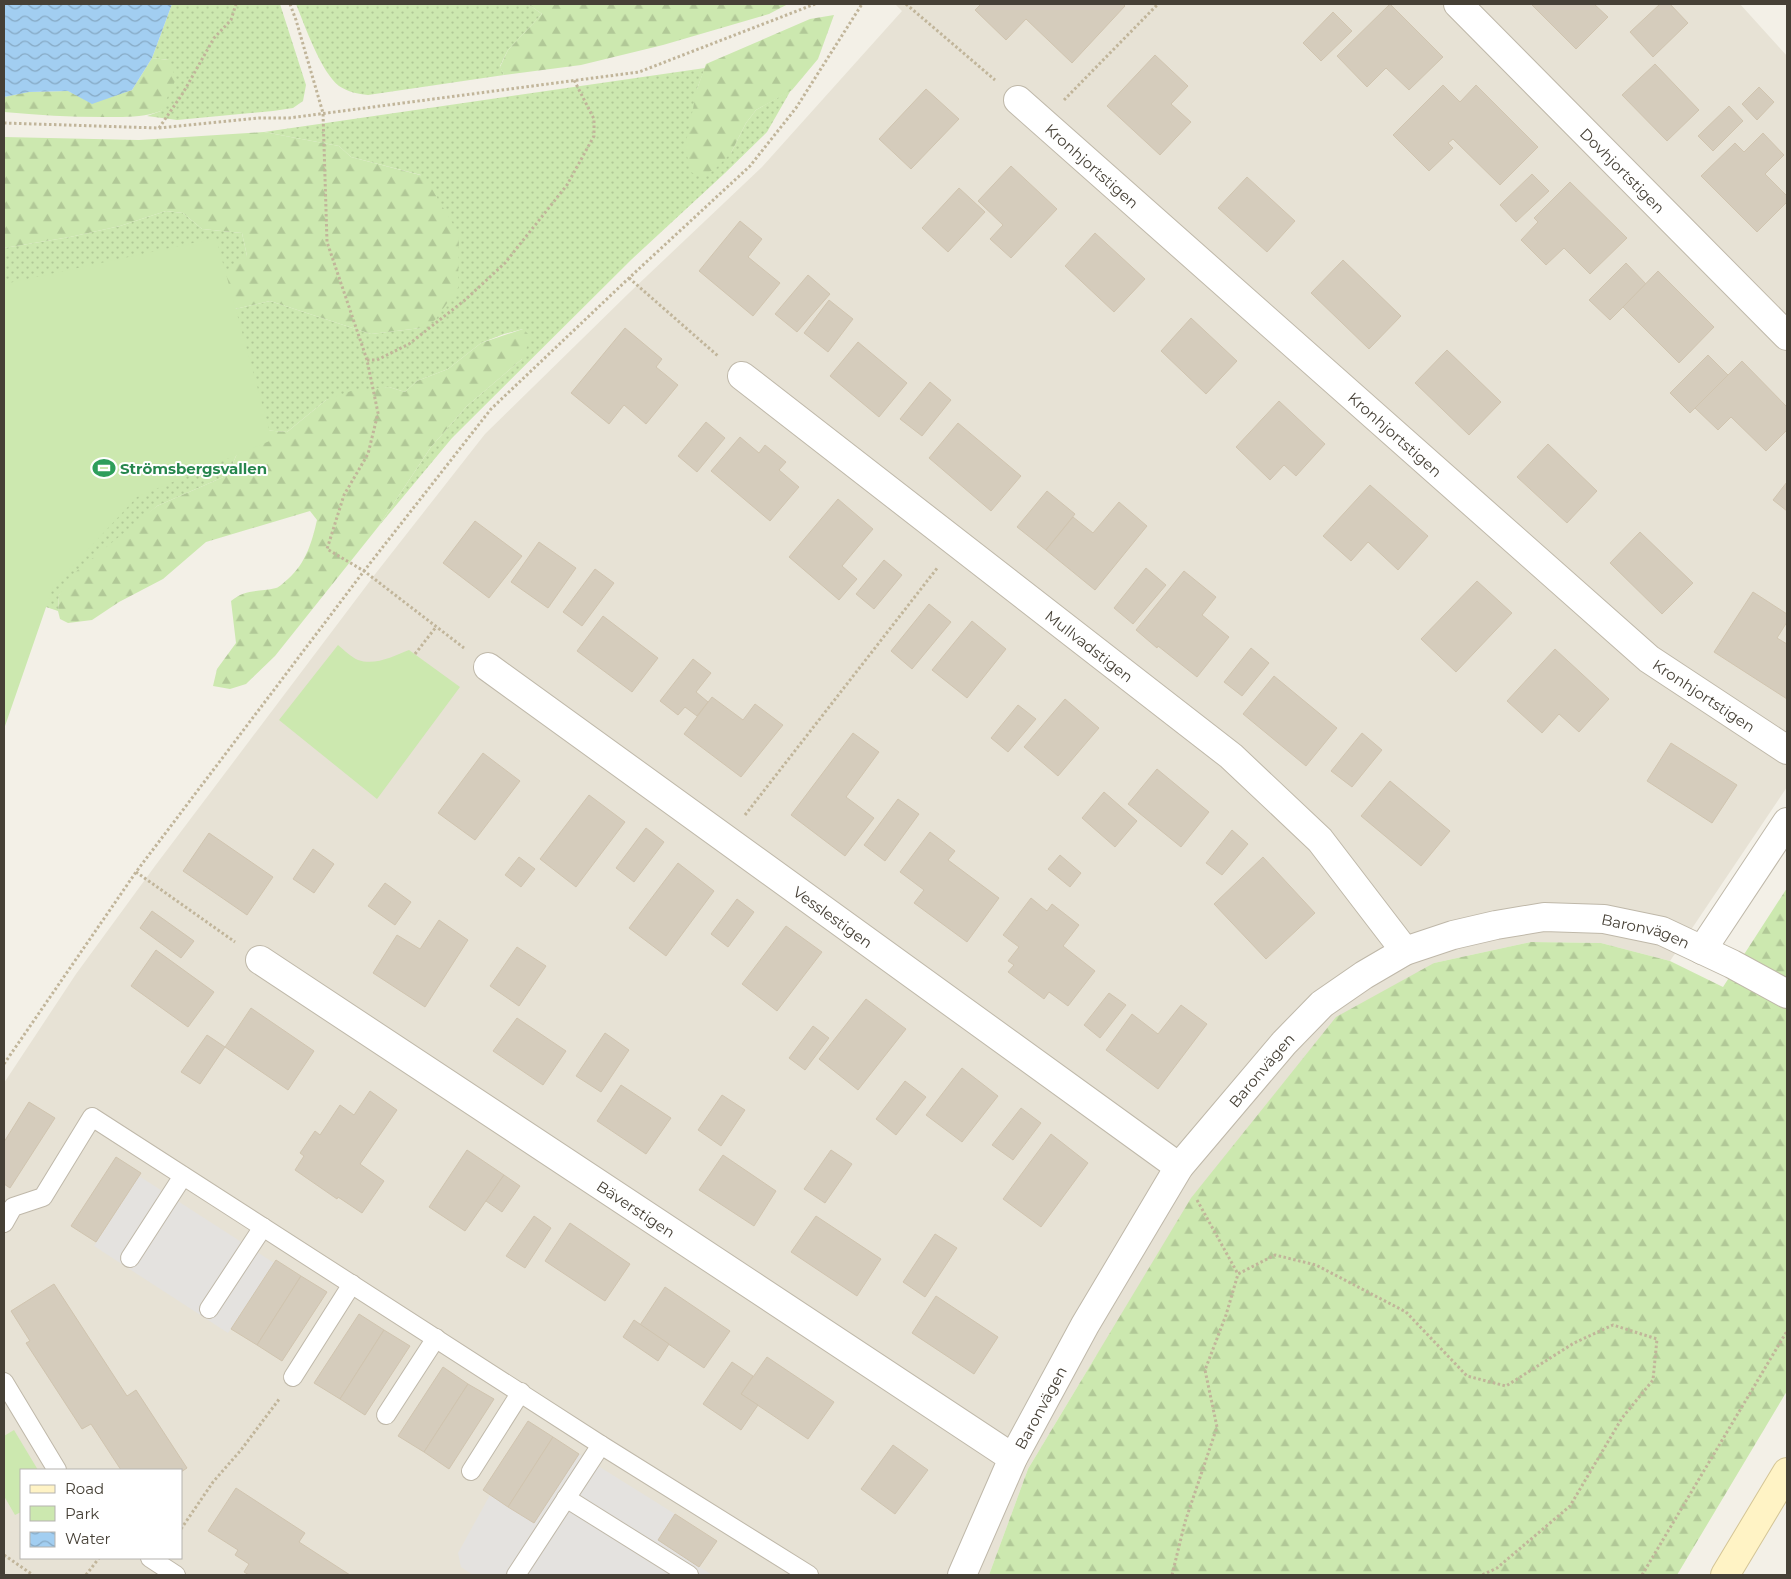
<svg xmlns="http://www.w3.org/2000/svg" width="1791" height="1579" font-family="Montserrat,sans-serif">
<defs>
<pattern id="grass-dots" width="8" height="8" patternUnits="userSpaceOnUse" patternTransform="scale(1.25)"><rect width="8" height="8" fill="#cce8af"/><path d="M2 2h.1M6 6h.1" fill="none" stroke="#b1c897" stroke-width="1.8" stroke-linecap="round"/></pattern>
<pattern id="forest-firs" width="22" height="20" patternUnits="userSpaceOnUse" patternTransform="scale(1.25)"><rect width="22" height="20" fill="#cce8af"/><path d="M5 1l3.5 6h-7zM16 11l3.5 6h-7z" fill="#b1c897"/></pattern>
<pattern id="water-waves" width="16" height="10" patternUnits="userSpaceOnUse" patternTransform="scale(1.25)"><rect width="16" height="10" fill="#a2cef1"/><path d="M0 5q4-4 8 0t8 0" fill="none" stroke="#86a9c4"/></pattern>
</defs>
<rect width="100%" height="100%" fill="#f3f0e7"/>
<path fill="#e7e2d5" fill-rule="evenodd" d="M895 4H1740L1787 56V787L1670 961 1601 943 1531 942 1434 963 1096 1356 1028 1469 989 1575H4V1083L76 974 155 866 376 573 485 434 629 293 762 167 902 11ZM21 1470H181V1558H21Z"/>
<g fill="url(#grass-dots)">
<path d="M172 4H280L306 85 303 101 293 108 273 111 177 120 147 116 161 111 169 60 152 58Z"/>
<path d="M296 4H528L542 14 508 50 500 66 504 75 368 95C358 94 348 92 339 86 321 72 305 26 296 4Z"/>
<path d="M705 68 697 89 731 153 746 123 756 110 791 90 767 132 725 173 632 259 452 438 378 527 431 447 467 406 522 359 523 329 504 334 481 343 448 369 417 381 405 392 389 387 326 400 287 432 262 430 241 444 228 475 157 506 59 595 58 611 4 593V248L70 237 120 226 166 211 183 213 202 229 242 233 247 256 226 311 270 301 371 334 421 328V175L351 157 339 146 264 132Z"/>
</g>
<g fill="url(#forest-firs)">
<path d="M528 4H788L769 14 663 45 581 65 504 75 500 67 508 50 542 14Z"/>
<path d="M834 15 818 59 792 90 756 110 746 123 731 153 714 170 698 176 691 172 685 147 697 89 706 64 810 19Z"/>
<path d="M152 58 169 60 176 79 161 111C142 118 124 117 104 117 70 117 37 115 4 112V97L28 92 68 91 92 103 132 90Z"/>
<path d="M264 132 339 146 351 157 424 176 459 234 458 288 435 320 421 328 371 334 270 301 226 311 220 280 247 256 242 233 202 229 183 213 166 211 120 226 70 237 4 248V137L139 140Z"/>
<path d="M523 329 531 337 522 359 467 406 431 447 378 527 275 656 246 684 230 689 213 686 217 669 236 643 231 601C245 589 259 592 276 588 280 587 284 582 288 579 306 563 312 542 317 520L310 511 206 542 163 579 119 602 92 620 68 623 60 619 58 611 59 595 73 574 157 506 228 475 241 444 262 430 287 432 326 400 351 391 389 387 405 392 417 381 448 369 481 343Z"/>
<path d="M1787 888V1391L1677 1575H989L1028 1469 1191 1198 1336 1017 1434 963 1531 942 1601 943 1670 961 1723 987Z"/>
</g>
<g fill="#cce8af">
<path d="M216 238 272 440 137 497 53 587 4 729V284Z"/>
<path d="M338 645C344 650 351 657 358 660 375 666 394 656 409 650L460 687 377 799 279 720Z"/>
<path d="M14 1430 38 1470H21V1512L15 1515 4 1496V1436Z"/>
</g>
<g fill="#e4e2df">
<path d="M139 1176 274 1263 228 1333 94 1246Z"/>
<path d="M579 1454 675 1514 658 1540 712 1575H473L461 1567 458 1553 490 1495 534 1523Z"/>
</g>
<path fill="url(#water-waves)" d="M4 4H172L152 58 132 90 92 104 68 91 29 92 4 97Z"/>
<g fill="#d5ccbc" stroke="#d0c4af">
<path d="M981 4H1123L1125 6 1072 63 1026 19 1006 40 975 10Z"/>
<path d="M1390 4 1443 57 1409 90 1386 68 1367 87 1337 56Z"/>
<path d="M1531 4H1594L1608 17 1576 49Z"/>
<path d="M1660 4H1670L1688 23 1653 57 1630 32Z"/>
<path d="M1333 12 1352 31 1321 61 1303 43Z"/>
<path d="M1155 55 1188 86 1171 104 1191 122 1160 155 1107 106Z"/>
<path d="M1655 64 1699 110 1667 141 1622 95Z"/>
<path d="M1443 85 1460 102 1476 85 1538 147 1500 185 1453 139 1448 143 1453 148 1429 171 1393 135Z"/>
<path d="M1759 87 1774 102 1757 120 1742 104Z"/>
<path d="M926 89 959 119 911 169 879 139Z"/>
<path d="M1729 106 1743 121 1713 151 1698 136Z"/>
<path d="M1763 133 1784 155 1765 174 1787 196V202L1757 232 1701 176 1735 143 1744 152Z"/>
<path d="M1011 166 1057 209 1011 258 990 239 1003 225 978 201Z"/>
<path d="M1532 174 1549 191 1516 222 1500 205Z"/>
<path d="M1247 177 1295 221 1267 252 1218 208Z"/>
<path d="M1570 182 1627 238 1590 274 1564 248 1546 265 1521 240 1538 222 1534 218Z"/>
<path d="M959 188 985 212 948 252 922 228Z"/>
<path d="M740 221 762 239 748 257 780 283 753 316 699 271Z"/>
<path d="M1095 233 1145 279 1114 312 1065 266Z"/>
<path d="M1343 260 1401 316 1369 349 1311 293Z"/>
<path d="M1626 263 1646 284 1610 320 1589 300Z"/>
<path d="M1658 271 1714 327 1679 363 1623 307Z"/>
<path d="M808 275 830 294 797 332 775 314Z"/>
<path d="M829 300 853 319 828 352 804 333Z"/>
<path d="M1191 318 1237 361 1206 394 1161 351Z"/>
<path d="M625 328 662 359 656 367 678 385 646 424 624 405 609 424 571 393Z"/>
<path d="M858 342 907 383 879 417 830 376Z"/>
<path d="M1447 350 1501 402 1469 435 1415 383Z"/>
<path d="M1708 355 1728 375 1690 413 1670 393Z"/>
<path d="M1742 361 1787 407V430L1766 451 1731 417 1718 430 1695 408Z"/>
<path d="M930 382 951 400 922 436 900 419Z"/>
<path d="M1279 401 1325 444 1296 476 1284 465 1270 480 1236 447Z"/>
<path d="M706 422 725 438 697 472 678 456Z"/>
<path d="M958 423 1021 476 991 511 929 458Z"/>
<path d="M740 437 759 453 765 445 786 462 779 470 799 487 770 521 711 471Z"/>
<path d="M1548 444 1597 491 1567 523 1517 477Z"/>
<path d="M1787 482V511L1773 500Z"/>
<path d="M1370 485 1428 536 1398 570 1368 542 1351 561 1323 536Z"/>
<path d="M1047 491 1075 514 1046 550 1017 527Z"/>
<path d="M838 499 873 529 842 566 857 579 839 600 789 557Z"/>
<path d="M1119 502 1147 526 1095 590 1046 550 1073 517 1093 533Z"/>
<path d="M475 521 522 556 489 598 443 563Z"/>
<path d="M1640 532 1693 583 1662 614 1610 563Z"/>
<path d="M539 542 576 568 548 608 511 582Z"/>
<path d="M884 560 902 575 874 609 856 594Z"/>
<path d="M1146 568 1166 585 1133 624 1114 608Z"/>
<path d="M595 569 614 583 582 626 563 612Z"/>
<path d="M1184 571 1216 597 1202 615 1229 637 1197 677 1158 646 1157 648 1136 630Z"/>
<path d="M1477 581 1512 613 1456 672 1421 639Z"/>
<path d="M1753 592 1787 614V622L1777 638 1787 644V699L1714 652Z"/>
<path d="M929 604 951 622 912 669 891 651Z"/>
<path d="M603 616 658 658 632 692 577 651Z"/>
<path d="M972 621 1006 649 967 698 932 670Z"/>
<path d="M1251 648 1269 663 1242 696 1224 682Z"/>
<path d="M1555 649 1609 699 1579 732 1559 714 1542 733 1507 701Z"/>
<path d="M693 659 711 673 696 692 708 702 697 716 685 707 678 715 660 701Z"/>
<path d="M1274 676 1337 728 1306 766 1243 714Z"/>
<path d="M712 697 743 720 755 704 783 725 741 777 684 734Z"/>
<path d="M1065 699 1099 728 1058 776 1024 747Z"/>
<path d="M1018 705 1036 719 1008 752 991 738Z"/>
<path d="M853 733 879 752 846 797 874 818 845 856 791 815Z"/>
<path d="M1362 733 1382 750 1352 787 1331 771Z"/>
<path d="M1671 743 1737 785 1712 823 1647 781Z"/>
<path d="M483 753 520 781 475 840 438 813Z"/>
<path d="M1157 769 1209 812 1181 847 1128 804Z"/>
<path d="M1390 781 1450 831 1421 866 1361 816Z"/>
<path d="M1104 792 1137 821 1115 847 1082 818Z"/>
<path d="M589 795 625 822 576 887 540 859Z"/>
<path d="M898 799 919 814 885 861 864 845Z"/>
<path d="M646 828 664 842 634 882 616 868Z"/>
<path d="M1232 830 1248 844 1222 875 1206 863Z"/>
<path d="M930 832 955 851 948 860 999 898 967 942 914 903 924 890 900 872Z"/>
<path d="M209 833 273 877 247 915 183 871Z"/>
<path d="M313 849 334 864 314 893 293 879Z"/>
<path d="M1060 855 1081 873 1070 887 1048 869Z"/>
<path d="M519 857 535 869 521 887 505 875Z"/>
<path d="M1263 857 1315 913 1266 959 1214 904Z"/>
<path d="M678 863 714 891 666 956 629 928Z"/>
<path d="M385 883 411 902 395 925 368 906Z"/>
<path d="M1031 898 1047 911 1052 904 1079 925 1063 946 1095 971 1068 1006 1049 992 1044 999 1008 972 1014 965 1008 961 1019 947 1003 935Z"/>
<path d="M737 899 754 912 728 947 711 934Z"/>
<path d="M152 911 194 941 181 958 140 928Z"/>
<path d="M439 920 468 940 425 1007 373 973 397 935 420 949Z"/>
<path d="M786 926 822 952 777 1011 742 984Z"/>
<path d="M517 947 546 966 519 1006 490 986Z"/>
<path d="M156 950 214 992 188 1027 131 986Z"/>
<path d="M1109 993 1126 1005 1100 1038 1084 1025Z"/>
<path d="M866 999 906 1029 858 1090 819 1059Z"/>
<path d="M1181 1005 1207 1024 1158 1089 1106 1050 1132 1014 1158 1034Z"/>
<path d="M251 1008 314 1051 288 1090 225 1047Z"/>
<path d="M517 1018 566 1051 543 1085 493 1051Z"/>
<path d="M813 1026 829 1038 805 1070 789 1058Z"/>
<path d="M605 1033 629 1050 601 1092 576 1076Z"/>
<path d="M207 1035 225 1047 200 1084 181 1072Z"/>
<path d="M962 1068 998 1096 962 1142 926 1115Z"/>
<path d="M905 1081 926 1097 896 1135 876 1119Z"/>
<path d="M621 1085 671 1118 646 1154 597 1121Z"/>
<path d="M370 1091 397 1110 360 1164 384 1181 362 1213 338 1197 337 1199 295 1170 304 1156 300 1153 315 1131 320 1135 340 1105 354 1115Z"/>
<path d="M722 1095 745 1110 721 1146 698 1130Z"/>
<path d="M29 1102 55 1118 10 1188 4 1184V1142Z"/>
<path d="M1021 1108 1041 1123 1013 1160 992 1145Z"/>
<path d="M1051 1134 1088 1163 1041 1227 1003 1199Z"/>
<path d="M467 1150 504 1175 465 1231 429 1207Z"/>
<path d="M831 1150 852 1164 825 1203 804 1189Z"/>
<path d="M723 1155 776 1191 754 1226 699 1190Z"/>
<path d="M116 1157 141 1173 96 1242 71 1226Z"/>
<path d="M504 1175 520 1186 502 1212 486 1201Z"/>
<path d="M534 1216 551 1228 525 1268 506 1256Z"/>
<path d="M816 1216 881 1259 857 1296 791 1252Z"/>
<path d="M570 1223 630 1264 605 1301 545 1261Z"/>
<path d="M935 1234 957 1248 925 1297 903 1282Z"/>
<path d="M276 1260 301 1276 257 1345 231 1329Z"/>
<path d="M301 1276 327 1292 282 1361 257 1345Z"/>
<path d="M54 1284 127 1396 136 1390 187 1468 181 1472V1470H121L91 1424 82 1429 26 1343 30 1341 11 1311Z"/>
<path d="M665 1287 730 1331 704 1368 640 1325Z"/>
<path d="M936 1296 998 1337 974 1374 912 1333Z"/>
<path d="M359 1314 384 1330 340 1399 314 1383Z"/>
<path d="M634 1320 669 1344 658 1361 623 1337Z"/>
<path d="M384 1330 410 1346 365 1415 340 1399Z"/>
<path d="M767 1357 834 1402 808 1439 741 1394Z"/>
<path d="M732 1362 753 1376 741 1394 758 1405 741 1430 703 1404Z"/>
<path d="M443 1367 468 1384 424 1452 398 1436Z"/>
<path d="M468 1384 494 1399 449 1469 424 1452Z"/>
<path d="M528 1421 553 1437 508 1507 483 1490Z"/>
<path d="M553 1437 579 1454 534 1523 508 1507Z"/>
<path d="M893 1445 928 1470 895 1514 861 1489Z"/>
<path d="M236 1488 305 1533 299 1542 350 1575H249L244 1572 249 1564 235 1555 238 1550 208 1531Z"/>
<path d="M675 1514 717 1541 699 1567 658 1540Z"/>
</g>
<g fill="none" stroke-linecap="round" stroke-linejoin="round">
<defs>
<g id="lane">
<path d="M4 1223 13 1207 43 1197 92 1117 601 1445 809 1575"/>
<path d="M130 1258 183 1176"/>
<path d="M209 1309 263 1227"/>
<path d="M293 1377 352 1284"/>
<path d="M4 1382 57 1470"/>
<path d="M386 1415 436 1338"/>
<path d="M471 1471 521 1392"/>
<path d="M566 1498 689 1575"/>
<path d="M150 1558 176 1575"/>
<path d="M516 1575 601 1445"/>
</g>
<g id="street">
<path id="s1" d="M1458 4 1787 336"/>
<path id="s2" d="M1018 100 1649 659 1787 750"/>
<path id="s3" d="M742 376 1231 756 1320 840 1405 951"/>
<path id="s4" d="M488 667 1179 1167"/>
<path d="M1702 950 1787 822"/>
<path id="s5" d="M260 960 1013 1458"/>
<path id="s6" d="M962 1575 1013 1458 1085 1325 1179 1167 1284 1043 1322 1004 1364 975 1405 951 1453 935 1496 925 1544 917 1604 919 1662 931 1732 964 1787 994"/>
</g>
<path id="secondary" d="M1725 1575 1787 1472"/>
</defs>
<use href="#lane" stroke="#bfb8a9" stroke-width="20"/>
<use href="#street" stroke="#bfb8a9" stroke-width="30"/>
<use href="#secondary" stroke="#d4c596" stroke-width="30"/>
<g stroke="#c1b59a" stroke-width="3" stroke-dasharray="2.5 2.5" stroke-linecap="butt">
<path d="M290 4 296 20 323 113 327 242 367 360 378 413 368 454 344 495 327 549 364 571 464 648"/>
<path d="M906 4 995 80"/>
<path d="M1064 100 1158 4"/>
<path d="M4 123 158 128 259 118H289L639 72 815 4"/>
<path d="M159 128 183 93 214 38 231 20 236 4"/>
<path d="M629 278 718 356"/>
<path d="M367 360H377L409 344 465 300 505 263 567 185 594 136V119L574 80"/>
<path d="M415 654 436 627"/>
<path d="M745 815 938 567"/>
<path d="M136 872 235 942"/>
<path d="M4 1064 136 872 364 571 491 409 629 278 750 166 796 108 862 4"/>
<path d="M1197 1200 1238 1274"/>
<path d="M181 1529 213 1482 241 1450 280 1398"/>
<path d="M4 1555 33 1575"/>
<path d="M86 1575 99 1558"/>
<path d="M1172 1575 1185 1522 1217 1427 1205 1370 1226 1315 1238 1274 1275 1255 1316 1265 1406 1312 1467 1376 1506 1386 1574 1343 1613 1325 1657 1339 1653 1380 1622 1418 1570 1506 1497 1568 1482 1575"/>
<path d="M1642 1575 1787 1331"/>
</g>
<use href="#lane" stroke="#fff" stroke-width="18"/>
<use href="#street" stroke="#fff" stroke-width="28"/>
<use href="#secondary" stroke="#fff3c5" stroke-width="28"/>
</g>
<defs>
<symbol id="stadium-bare" viewBox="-9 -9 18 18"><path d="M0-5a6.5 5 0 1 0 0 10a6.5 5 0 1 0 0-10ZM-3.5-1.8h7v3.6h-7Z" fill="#2e9e5b" stroke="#fff" stroke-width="2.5" paint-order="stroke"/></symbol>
</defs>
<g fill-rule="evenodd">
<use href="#stadium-bare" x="88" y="452" width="32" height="32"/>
</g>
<g text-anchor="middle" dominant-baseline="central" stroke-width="4" stroke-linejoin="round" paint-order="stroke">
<g font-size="15" fill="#464036" stroke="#fff">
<text stroke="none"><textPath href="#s2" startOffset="99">Kronhjortstigen</textPath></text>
<text stroke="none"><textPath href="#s1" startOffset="234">Dovhjortstigen</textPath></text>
<text stroke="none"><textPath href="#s2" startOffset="504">Kronhjortstigen</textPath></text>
<text stroke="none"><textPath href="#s3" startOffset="440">Mullvadstigen</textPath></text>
<text stroke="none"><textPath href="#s2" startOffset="909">Kronhjortstigen</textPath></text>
<text stroke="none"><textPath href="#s4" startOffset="426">Vesslestigen</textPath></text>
<text stroke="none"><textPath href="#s6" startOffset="1025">Baronvägen</textPath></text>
<text stroke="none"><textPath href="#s6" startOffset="590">Baronvägen</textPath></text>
<text stroke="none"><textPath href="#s5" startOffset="451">Bäverstigen</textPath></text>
<text stroke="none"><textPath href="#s6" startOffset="185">Baronvägen</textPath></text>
</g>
<g font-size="15" font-weight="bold" fill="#27864d" stroke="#fff" text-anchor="start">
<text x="120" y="468">Strömsbergsvallen</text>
</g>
</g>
<rect width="1791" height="1579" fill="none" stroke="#464036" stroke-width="10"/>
<rect x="20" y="1469" width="162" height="90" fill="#ffffff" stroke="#b5b3af"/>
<rect x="30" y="1485" width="25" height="8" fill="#fff3c5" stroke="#b5b3af"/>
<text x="65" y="1494" font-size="15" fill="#464036">Road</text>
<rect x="30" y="1506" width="25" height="15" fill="#cce8af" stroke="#b5b3af"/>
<text x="65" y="1519" font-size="15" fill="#464036">Park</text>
<rect x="30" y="1532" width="25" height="15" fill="url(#water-waves)" stroke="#b5b3af"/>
<text x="65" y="1544" font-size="15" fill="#464036">Water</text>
</svg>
